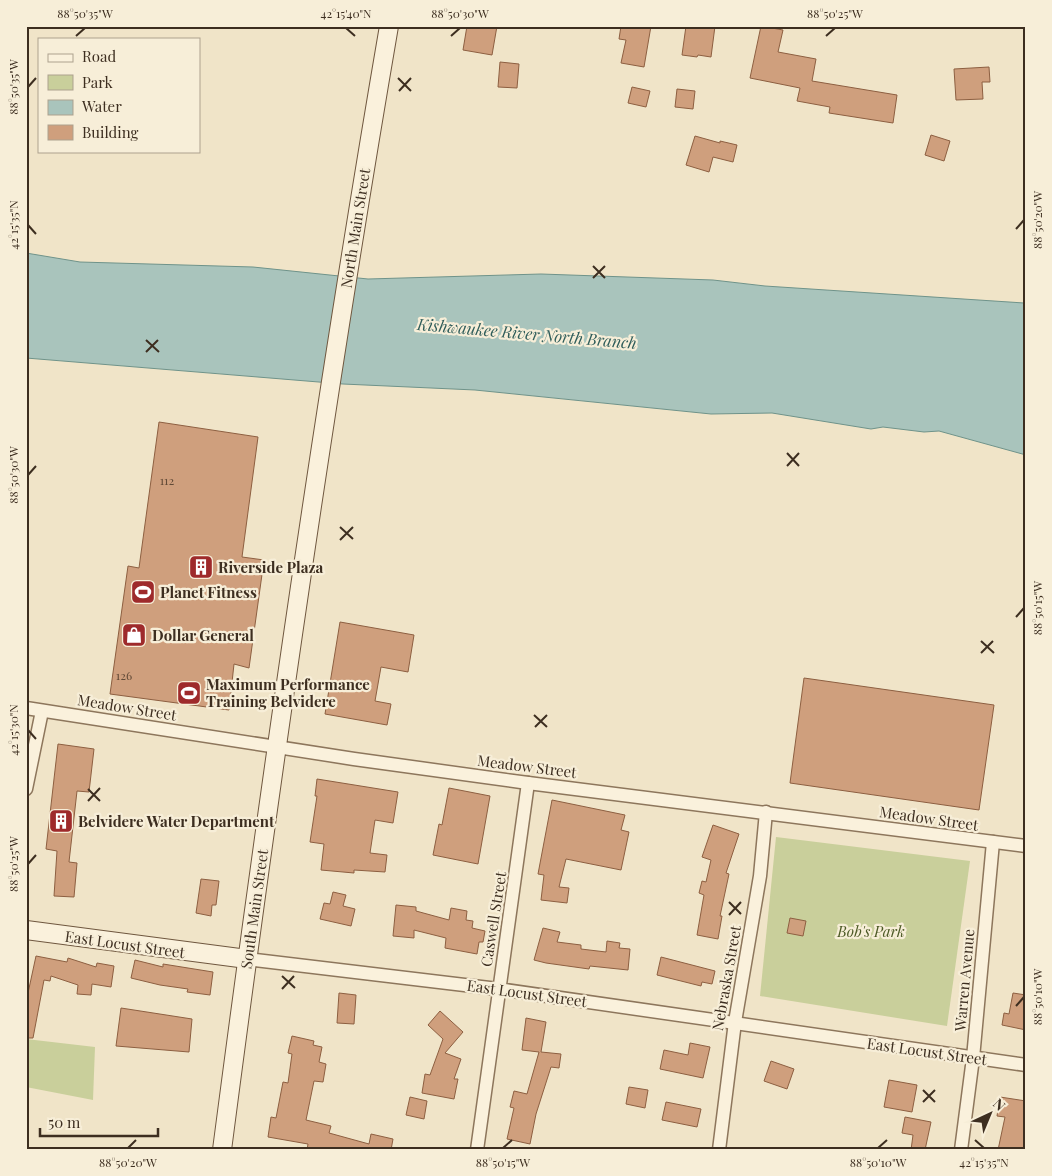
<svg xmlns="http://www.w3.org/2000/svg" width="1052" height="1176" font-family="'Playfair Display',serif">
<rect width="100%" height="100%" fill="#f0e4c8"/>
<g fill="#c9cf9b">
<path d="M776 837 970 861 947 1026 760 996Z"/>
<path d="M26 1039 95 1047 93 1100 26 1087Z"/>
</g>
<path fill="#a9c4bc" stroke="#6f938a" d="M26 253 80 262 253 267 368 279 541 274 713 280 765 286 1024 303H1026V455L939 431 924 432 883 427 871 429 772 413 711 414 475 390 343 384 26 358Z"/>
<g fill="#cf9f7d" stroke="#8d5f41">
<path d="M467 26H497L492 55 463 50Z"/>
<path d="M621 26H651L644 67 621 63 626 40 619 39Z"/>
<path d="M686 26H715L711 57 698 55 697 57 682 55Z"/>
<path d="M761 26 783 30 778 52 816 59 812 81 897 95 893 123 829 113 830 107 797 101 800 88 750 78Z"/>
<path d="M500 62 519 64 517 88 498 87Z"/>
<path d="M989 67 990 82H982L983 99 956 100 954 69Z"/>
<path d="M632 87 650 91 646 107 628 103Z"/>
<path d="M677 89 695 91 693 109 675 107Z"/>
<path d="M931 135 950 141 944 161 925 155Z"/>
<path d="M695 136 720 143V141L737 145 733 162 713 157 709 172 686 165Z"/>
<path d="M159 422 258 437 242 557 264 560 249 668 234 664 229 710 110 694 128 566 139 568Z"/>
<path d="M340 622 414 635 408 672 381 667 375 701 391 704 387 725 325 714Z"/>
<path d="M804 678 994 705 979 810 790 783Z"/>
<path d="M58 744 94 749 89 792 77 791 69 862 77 863 74 897 54 896 57 851 46 849Z"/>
<path d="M317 779 398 792 393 823 375 820 370 853 387 855 385 872 354 870V873L321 870 324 844 310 842 317 796H315Z"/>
<path d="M449 788 490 796 478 864 433 855 439 824 442 825Z"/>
<path d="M552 800 625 815 621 830 629 832 621 870 566 859 559 887 569 888 567 903 541 900 544 875 538 874Z"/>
<path d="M713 825 739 834 726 873 729 874 720 916H722L718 939 697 935 704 895 699 893 702 881 706 882 711 860 702 857Z"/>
<path d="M201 879 219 881 216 905H212L211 916 196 913Z"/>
<path d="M333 892 346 895 343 906 355 909 351 926 320 919 324 903 330 904Z"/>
<path d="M396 905 416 907V911L449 920 451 908 467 911 466 920 473 921 472 928 485 931 483 942H479L477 954 445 948 446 938 414 930V938L393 936Z"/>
<path d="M790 918 806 921 803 936 787 933Z"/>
<path d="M543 928 560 932 557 942 581 945V949L606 952 607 941 620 943 619 948 630 949 628 970 590 966 589 969 546 963 534 960Z"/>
<path d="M36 956 67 962 68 958 96 967 97 963 114 966 111 987 92 984 91 995 77 994 78 985 51 976 50 981 44 980 33 1038H26V993H28Z"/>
<path d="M661 957 715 971 712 984 702 982 701 986 657 975Z"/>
<path d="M135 960 163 967V964L213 972 210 995 187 992 188 989 160 985 131 978Z"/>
<path d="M339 993 356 995 354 1024 337 1023Z"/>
<path d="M1013 993 1026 995V1030L1002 1025 1004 1013 1009 1014Z"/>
<path d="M121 1008 192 1019 189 1052 116 1046Z"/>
<path d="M440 1011 463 1032 445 1053 461 1059 454 1079H458L454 1099 422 1093 425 1074 430 1075 443 1039 428 1025Z"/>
<path d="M526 1018 546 1022 541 1052 561 1054 559 1068 551 1067 536 1114 530 1144 507 1139 514 1108 510 1107 514 1091 527 1094 539 1052 522 1050Z"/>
<path d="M292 1036 314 1041 313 1045 322 1047 319 1062 326 1064 323 1082 314 1081 306 1120 331 1126 329 1133 369 1144 371 1134 393 1139 391 1150H307L308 1144 268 1137 271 1117 276 1118 283 1082 288 1083 292 1054 288 1053Z"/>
<path d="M690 1043 710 1047 703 1078 660 1069 664 1050 688 1055Z"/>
<path d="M771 1061 794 1069 787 1089 764 1081Z"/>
<path d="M889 1080 917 1085 912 1112 884 1107Z"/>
<path d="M629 1087 648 1090 645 1108 626 1104Z"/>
<path d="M410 1097 427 1101 424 1119 406 1115Z"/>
<path d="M1000 1097 1026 1101V1150H998L1005 1117 997 1116Z"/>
<path d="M666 1102 701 1109 697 1127 662 1120Z"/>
<path d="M905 1117 931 1122 925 1150H911L913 1135 902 1133Z"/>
</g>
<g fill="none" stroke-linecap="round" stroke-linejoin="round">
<defs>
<g id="street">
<path d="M26 708 354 759 528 783 1026 846"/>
<path d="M26 789 42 711"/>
<path d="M247 959 498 989 1026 1065"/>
<path d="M477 1150 528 783"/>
<path d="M719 1150 735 1022 760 876 766 812"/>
<path d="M961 1150 973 1058 993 842"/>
</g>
<g id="secondary">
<path d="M26 930 247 959"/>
<path d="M222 1150C271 774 325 399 389 26"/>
</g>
</defs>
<use href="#street" stroke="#8d765c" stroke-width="15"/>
<use href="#secondary" stroke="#6f573f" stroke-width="20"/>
<use href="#street" stroke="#faf1dc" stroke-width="12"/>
<use href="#secondary" stroke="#faf1dc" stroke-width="18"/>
</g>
<path fill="none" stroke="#3d2e20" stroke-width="2" d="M346 28 355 36M76 36 85 28M451 36 460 28M826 36 835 28M398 78 411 91M28 87 36 78M399 91 411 78M28 225 36 234M1016 229 1024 220M593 266 605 278M593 278 605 266M146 340 159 352M146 352 158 340M787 453 799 466M787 466 799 453M28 475 36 466M340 527 353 539M340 540 353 527M1016 617 1024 608M981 641 994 653M981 653 993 641M534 715 547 727M535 727 547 715M28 730 36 739M88 789 100 801M88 801 100 788M28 864 36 855M729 902 741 914M729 915 741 902M282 976 295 988M282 989 294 976M1016 1006 1024 997M923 1090 935 1102M923 1102 935 1090M975 1140 984 1148M128 1148 136 1140M503 1148 512 1140M878 1148 887 1140"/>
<defs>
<symbol id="building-square" viewBox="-11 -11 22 22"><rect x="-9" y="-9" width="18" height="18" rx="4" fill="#9e2a2b" stroke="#f7eed8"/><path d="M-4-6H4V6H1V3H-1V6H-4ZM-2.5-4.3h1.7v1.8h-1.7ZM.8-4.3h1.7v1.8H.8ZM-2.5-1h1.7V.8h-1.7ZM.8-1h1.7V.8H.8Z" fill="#fff"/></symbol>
<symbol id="stadium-square" viewBox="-11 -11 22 22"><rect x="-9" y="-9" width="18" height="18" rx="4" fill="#9e2a2b" stroke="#f7eed8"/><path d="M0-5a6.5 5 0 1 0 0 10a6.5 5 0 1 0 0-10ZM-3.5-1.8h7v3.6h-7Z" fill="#fff"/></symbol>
<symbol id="shop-square" viewBox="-11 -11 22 22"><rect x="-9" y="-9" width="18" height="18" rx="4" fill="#9e2a2b" stroke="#f7eed8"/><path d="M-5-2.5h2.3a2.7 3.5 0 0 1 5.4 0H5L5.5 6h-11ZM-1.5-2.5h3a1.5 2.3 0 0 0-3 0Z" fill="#fff"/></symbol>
</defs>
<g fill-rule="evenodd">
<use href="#building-square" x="187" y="553" width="28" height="28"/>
<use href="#stadium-square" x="129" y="578" width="28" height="28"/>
<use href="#shop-square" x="120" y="621" width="28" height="28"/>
<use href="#stadium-square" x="175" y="679" width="28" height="28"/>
<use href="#building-square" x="47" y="807" width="28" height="28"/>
</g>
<g text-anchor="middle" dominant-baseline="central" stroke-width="4.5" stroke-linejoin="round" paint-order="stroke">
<g font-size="12" fill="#624a37">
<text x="167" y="480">112</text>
<text x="124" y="675">126</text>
</g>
<g font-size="15" fill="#3d2e20" stroke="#f7eed8">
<text transform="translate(355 228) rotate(-81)">North Main Street</text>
<text transform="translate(127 707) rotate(9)">Meadow Street</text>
<text transform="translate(527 766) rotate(7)">Meadow Street</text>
<text transform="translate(929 818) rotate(8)">Meadow Street</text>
<text transform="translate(254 909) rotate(-82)">South Main Street</text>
<text transform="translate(493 919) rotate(-81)">Caswell Street</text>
<text transform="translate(125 944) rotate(8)">East Locust Street</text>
<text transform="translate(726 978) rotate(-80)">Nebraska Street</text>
<text transform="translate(964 980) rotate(-85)">Warren Avenue</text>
<text transform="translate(527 993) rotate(8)">East Locust Street</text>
<text transform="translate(927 1051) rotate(8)">East Locust Street</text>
</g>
<g font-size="15" font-weight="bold" fill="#3d2e20" stroke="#f7eed8" text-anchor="start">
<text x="218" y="567">Riverside Plaza</text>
<text x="160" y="592">Planet Fitness</text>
<text x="152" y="635">Dollar General</text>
<text x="206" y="684">Maximum Performance<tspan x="206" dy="17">Training Belvidere</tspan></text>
<text x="78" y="821">Belvidere Water Department</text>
</g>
<g font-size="15" font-style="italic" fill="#4d5a26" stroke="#f7eed8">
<text x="871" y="931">Bob's Park</text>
</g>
<g font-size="16" font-style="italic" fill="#2f5d5a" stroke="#f7eed8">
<text transform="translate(527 333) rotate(5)">Kishwaukee River North Branch</text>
</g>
</g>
<rect width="1052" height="1176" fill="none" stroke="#f7eed8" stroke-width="55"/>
<rect x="38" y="38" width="162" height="115" fill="#f7eed8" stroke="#ada18e"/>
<rect x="48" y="54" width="25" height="8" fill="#faf1dc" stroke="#ada18e"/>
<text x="82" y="62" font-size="15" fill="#3d2e20">Road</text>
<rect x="48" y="75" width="25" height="15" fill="#c9cf9b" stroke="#ada18e"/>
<text x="82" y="88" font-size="15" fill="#3d2e20">Park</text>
<rect x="48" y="100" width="25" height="15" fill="#a9c4bc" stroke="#ada18e"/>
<text x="82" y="112" font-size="15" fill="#3d2e20">Water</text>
<rect x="48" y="125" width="25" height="15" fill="#cf9f7d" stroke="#ada18e"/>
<text x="82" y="138" font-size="15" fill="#3d2e20">Building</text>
<g transform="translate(990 1114) rotate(44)" stroke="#f7eed8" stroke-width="4" paint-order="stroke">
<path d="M0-4L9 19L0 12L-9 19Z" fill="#3d2e20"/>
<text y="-8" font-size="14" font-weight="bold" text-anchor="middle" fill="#3d2e20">N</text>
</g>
<path d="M40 1128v8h118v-8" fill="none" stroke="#3d2e20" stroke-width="2.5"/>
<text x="48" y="1128" font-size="15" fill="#3d2e20" stroke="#f7eed8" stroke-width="4" paint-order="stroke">50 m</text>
<rect x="28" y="28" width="996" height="1120" fill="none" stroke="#3d2e20" stroke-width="2"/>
<g font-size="12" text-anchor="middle" fill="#3d2e20">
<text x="85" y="18">88°50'35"W</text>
<text x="346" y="18">42°15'40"N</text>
<text x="460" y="18">88°50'30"W</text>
<text x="835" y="18">88°50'25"W</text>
<text transform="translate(14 87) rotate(-90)" y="4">88°50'35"W</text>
<text transform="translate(1038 220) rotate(-90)" y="4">88°50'20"W</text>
<text transform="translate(14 225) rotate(-90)" y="4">42°15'35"N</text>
<text transform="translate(14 475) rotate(-90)" y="4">88°50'30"W</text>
<text transform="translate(1038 608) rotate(-90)" y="4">88°50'15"W</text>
<text transform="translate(14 730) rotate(-90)" y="4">42°15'30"N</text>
<text transform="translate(14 864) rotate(-90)" y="4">88°50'25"W</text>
<text transform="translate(1038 997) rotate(-90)" y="4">88°50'10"W</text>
<text x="128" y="1167">88°50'20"W</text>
<text x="503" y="1167">88°50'15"W</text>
<text x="878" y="1167">88°50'10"W</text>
<text x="984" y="1167">42°15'35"N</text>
</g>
</svg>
